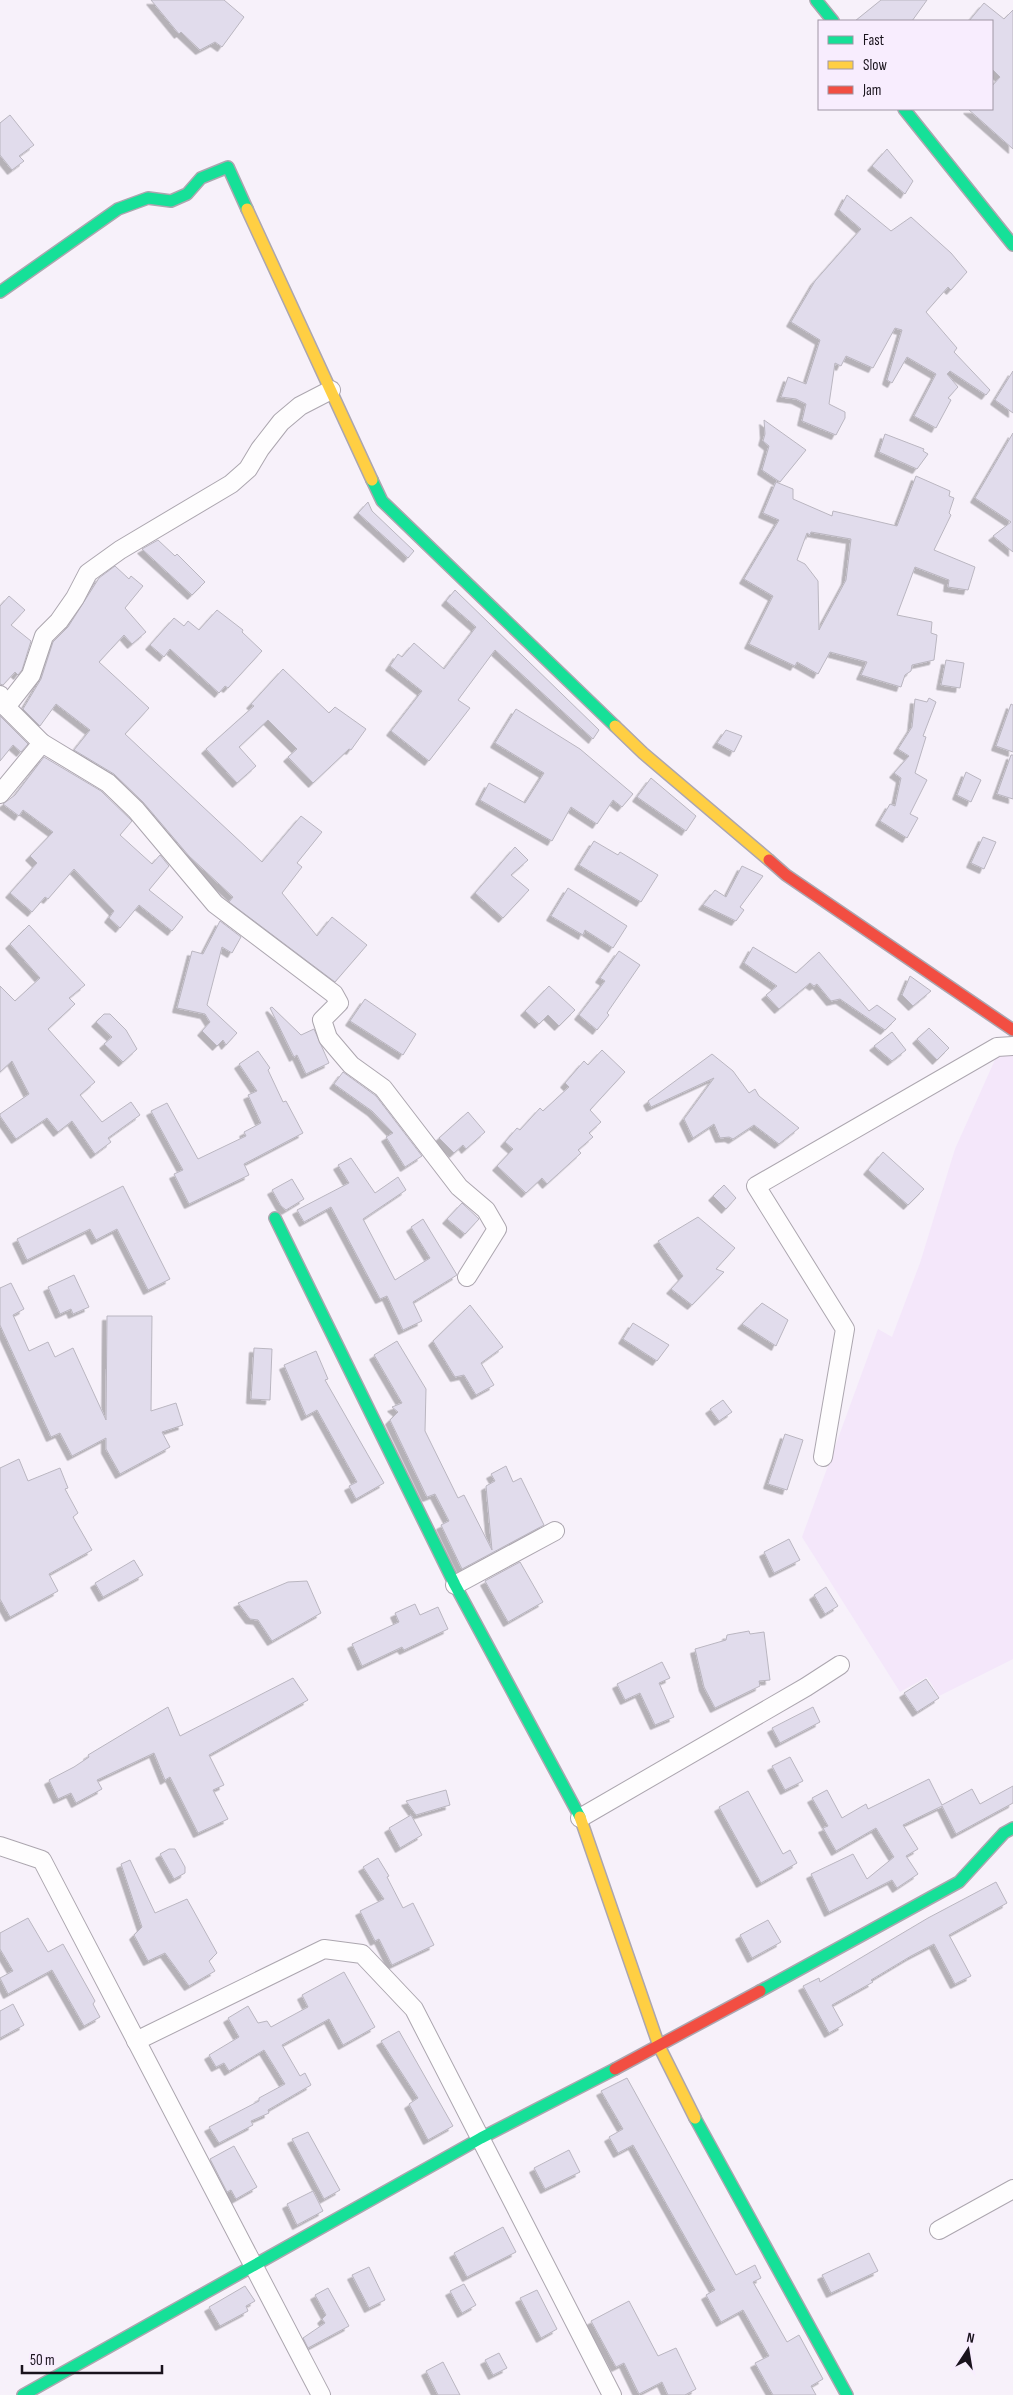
<svg xmlns="http://www.w3.org/2000/svg" width="1013" height="2395" font-family="'Sofia Sans Condensed',sans-serif">
<defs>
<filter id="shadow"><feDropShadow dx="-4.5" dy="4.5" stdDeviation="0" flood-color="#0004"/></filter>
</defs>
<rect width="100%" height="100%" fill="#f7f1fa"/>
<path fill="#f4e7fa" d="M1013 1051V1659L939 1696 927 1677 900 1692 802 1537 878 1329 892 1337 920 1263 955 1149 998 1053Z"/>
<g fill="#e1dcec" stroke="#bab6c0" fill-rule="evenodd" filter="url(#shadow)">
<path d="M151 0H224L244 17 222 47 215 42 200 50 181 32 179 34Z"/>
<path d="M881 0H927L912 21H855Z"/>
<path d="M984 3 1004 19 1013 10V149L968 109H992V86L1000 77 992 69V21H969Z"/>
<path d="M10 115 34 145 19 156 24 161 12 170 0 155V123Z"/>
<path d="M887 149 913 181 905 194 872 166Z"/>
<path d="M847 195 891 231 911 217 951 253 967 272 951 290 948 287 926 312 957 348 954 352 990 390 986 395 950 371 947 374 958 387 948 398 951 400 936 428 914 416 936 374 907 357 892 383 887 380 902 330 895 328 873 368 846 356 841 366 835 363 829 404 845 412V418L836 435 802 421 806 404 796 399 781 397 788 377 806 384 820 340 791 322 815 281 861 229 839 210Z"/>
<path d="M1013 371V413L995 400Z"/>
<path d="M764 420 806 450 780 482 762 470 769 446 763 441 765 434Z"/>
<path d="M1013 433V552L993 536 1011 522 975 498Z"/>
<path d="M885 434 924 449 923 451 928 454 917 469 879 452Z"/>
<path d="M916 476 950 491 949 496 954 498 949 513 951 515 934 550 975 567 968 590 948 587 949 580 915 567 897 615 932 622 931 633 937 635 934 660 912 665 911 671 905 675 901 687 861 675 867 662 830 652 818 674 797 662 795 666 749 644 773 596 744 579 779 520 763 513 776 482 793 489V499L832 516 833 511 897 526ZM811 532 851 539 846 580 819 630 818 581 805 564 797 560 807 533 810 535Z"/>
<path d="M368 502 372 511 414 551 408 558 358 513Z"/>
<path d="M158 540 175 556 177 554 205 582 192 595 142 549Z"/>
<path d="M115 566 129 579 131 576 143 586 125 608 146 632 132 644 124 635 99 662 149 708 125 734 262 862 301 816 322 832 297 863 302 867 282 893 317 936 332 917 367 945 335 982 229 902 233 897 189 856 143 802 114 774 74 750 90 730 56 704 40 726 23 709 41 679 53 642 68 627 99 578Z"/>
<path d="M455 590 599 730 593 739 495 650 458 700 470 708 429 761 391 731 422 691 390 666 398 654 402 657 414 643 444 669 476 627 446 601Z"/>
<path d="M9 596 25 610 11 625 31 641 22 670 18 675 15 672 3 685 0 684V606Z"/>
<path d="M217 610 243 630 242 632 262 651 228 688 225 686 219 693 170 649 164 657 150 645 174 618 184 626 188 621 199 630Z"/>
<path d="M946 660 964 663 960 688 941 685Z"/>
<path d="M283 669 329 713 335 707 366 729 351 750 349 749 313 783 288 757 297 749 268 720 239 747 256 766 237 783 206 749 254 706 251 704Z"/>
<path d="M929 698 936 702 923 736 926 737 915 773 927 780 910 814 918 818 907 838 880 821 890 804 895 806 901 778 894 773 909 756 898 749 912 727 915 699 927 702Z"/>
<path d="M1011 704 1013 705V752L996 746Z"/>
<path d="M516 709 580 749 633 794 622 807 613 800 597 824 571 807 552 841 480 800 489 783 525 803 544 773 495 743Z"/>
<path d="M0 716 28 744 21 752 13 745 0 761Z"/>
<path d="M726 730 742 736 734 752 717 743Z"/>
<path d="M1011 755H1013V799L997 794Z"/>
<path d="M44 757 101 791 132 821 120 835 152 864 160 855 169 866 149 890 183 917 172 931 139 905 120 928 109 918 114 911 74 869 48 899 45 897 32 912 10 893 37 863 30 856 53 832 23 810 19 816 3 804 15 795Z"/>
<path d="M966 772 981 780 971 802 957 795Z"/>
<path d="M651 778 696 816 686 831 637 797Z"/>
<path d="M983 837 996 842 984 869 971 863Z"/>
<path d="M594 841 618 855 620 852 658 875 641 902 579 865Z"/>
<path d="M515 847 528 860 511 875 529 890 503 918 475 893Z"/>
<path d="M742 866 763 876 740 907 744 910 736 921 703 905 715 890 726 897Z"/>
<path d="M568 888 627 926 613 948 585 930 583 935 551 916Z"/>
<path d="M220 921 241 937 232 953 222 947 207 1005 237 1033 226 1045 223 1040 217 1046 202 1031 210 1022 205 1014 177 1008 192 951 203 954Z"/>
<path d="M29 925 85 985 69 998 75 1004 48 1029 95 1082 80 1095 102 1122 131 1102 140 1115 108 1138 111 1142 95 1154 72 1121 58 1132 47 1118 16 1139 0 1116V1114L29 1094 12 1061 0 1072V986L15 1001 40 978 10 944Z"/>
<path d="M753 947 796 973 819 952 869 1011 877 1005 896 1019 885 1030 840 999 831 1001 817 984 814 986 810 983 779 1009 766 995 777 986 744 963Z"/>
<path d="M619 951 640 965 607 1013 609 1015 597 1030 579 1015 605 981 600 978Z"/>
<path d="M910 976 931 991 913 1006 902 995Z"/>
<path d="M549 986 575 1010 559 1026 548 1015 539 1024 525 1011Z"/>
<path d="M365 999 416 1034 403 1055 350 1021Z"/>
<path d="M272 1007 301 1035 314 1029 329 1063 306 1074 297 1055 294 1057 270 1008Z"/>
<path d="M104 1014H110L126 1030 137 1049 123 1062 104 1044 112 1037 96 1022Z"/>
<path d="M929 1028 949 1048 937 1060 917 1039Z"/>
<path d="M892 1032 906 1050 892 1061 874 1046Z"/>
<path d="M602 1050 625 1072 590 1110 601 1122 589 1133 593 1137 578 1150 581 1153 547 1184 542 1178 526 1193 497 1166 513 1149 505 1142 517 1128 520 1130 540 1108 543 1111 569 1087 565 1083 584 1061 588 1065Z"/>
<path d="M258 1051 270 1068 268 1070 283 1102 286 1101 303 1133 244 1164 249 1175 189 1204 174 1174 183 1170 151 1111 167 1103 198 1159 246 1136 244 1132 261 1123 248 1095 257 1091 239 1064Z"/>
<path d="M712 1054 733 1071 749 1093 755 1089 759 1096 799 1128 779 1144 754 1125 733 1139 729 1137 720 1138 714 1124 693 1138 684 1119 714 1078 651 1107 648 1101Z"/>
<path d="M343 1072 376 1096 422 1156 405 1167 386 1137 393 1133 372 1111 334 1084Z"/>
<path d="M468 1112 485 1132 466 1149 463 1145 454 1153 439 1138Z"/>
<path d="M883 1152 924 1189 908 1205 868 1170Z"/>
<path d="M351 1158 375 1193 398 1177 406 1190 363 1219 395 1280 430 1258 411 1227 423 1219 457 1275 413 1302 422 1321 403 1330 387 1296 380 1299 331 1207 304 1222 297 1210 349 1183 338 1165Z"/>
<path d="M292 1179 304 1199 286 1210 281 1206 272 1190Z"/>
<path d="M724 1185 736 1198 726 1209 713 1196Z"/>
<path d="M123 1186 170 1279 148 1290 117 1229 96 1240 90 1229 27 1260 17 1239Z"/>
<path d="M462 1203 479 1219 465 1234 447 1219Z"/>
<path d="M698 1217 735 1248 716 1269 724 1272 692 1305 671 1289 683 1276 658 1241Z"/>
<path d="M74 1275 89 1307 73 1314 71 1309 60 1314 48 1287Z"/>
<path d="M11 1283 24 1309 13 1315 29 1351 48 1342 55 1357 73 1348 106 1420 107 1316H152L151 1411 176 1403 183 1425 162 1432 170 1447 120 1474 106 1449V1438L72 1456 60 1433 51 1437 0 1325V1288Z"/>
<path d="M762 1303 788 1320 776 1346 742 1324Z"/>
<path d="M470 1305 503 1347 481 1363 494 1385 476 1395 464 1375 455 1377 433 1341Z"/>
<path d="M633 1323 669 1345 657 1361 623 1339Z"/>
<path d="M397 1341 426 1389 425 1431 458 1498 464 1495 492 1550 486 1486 495 1481 491 1474 506 1466 513 1482 521 1478 544 1525 462 1569 441 1525 449 1521 435 1494 427 1497 390 1420 398 1412 392 1407 402 1403 374 1355Z"/>
<path d="M254 1348 272 1349 270 1400 251 1399Z"/>
<path d="M316 1351 328 1379 325 1380 384 1483 356 1499 349 1486 357 1482 317 1410 306 1416 284 1365Z"/>
<path d="M723 1400 732 1412 719 1421 710 1409Z"/>
<path d="M785 1434 803 1440 787 1490 768 1484Z"/>
<path d="M19 1459 28 1481 60 1468 68 1488 65 1489 78 1513 73 1517 92 1550 49 1574 58 1591 10 1617 0 1599V1468Z"/>
<path d="M789 1539 800 1560 774 1573 764 1552Z"/>
<path d="M134 1560 143 1575 103 1597 95 1583Z"/>
<path d="M520 1562 543 1602 508 1622 485 1581Z"/>
<path d="M307 1581 321 1613 272 1641 258 1620 250 1619 238 1603 288 1582Z"/>
<path d="M826 1587 838 1606 825 1614 814 1595Z"/>
<path d="M415 1604 420 1615 438 1607 448 1629 404 1650 402 1647 362 1666 352 1644 399 1622 395 1613Z"/>
<path d="M749 1631 750 1634 764 1632 770 1680 759 1681 760 1686 715 1708 704 1687 695 1649 726 1640 727 1635Z"/>
<path d="M662 1662 670 1678 659 1683 674 1717 655 1725 640 1693 625 1700 617 1684Z"/>
<path d="M293 1678 308 1700 209 1755 224 1785 213 1790 228 1819 198 1833 170 1777 165 1780 154 1753 97 1780 102 1789 76 1803 71 1793 58 1799 49 1780 74 1767 89 1757 88 1755 168 1707 180 1736Z"/>
<path d="M926 1679 939 1698 917 1712 904 1693Z"/>
<path d="M813 1707 820 1722 780 1743 772 1728Z"/>
<path d="M790 1757 803 1781 785 1790 772 1766Z"/>
<path d="M929 1779 942 1805 972 1789 980 1804 1013 1786V1803L956 1834 942 1806 903 1825 918 1849 906 1856 918 1874 897 1888 892 1880 829 1912 811 1874 853 1854 867 1879 894 1857 876 1828 836 1851 823 1828 828 1826 812 1798 827 1790 842 1818 866 1804 868 1809Z"/>
<path d="M446 1790 450 1805 416 1815 406 1801Z"/>
<path d="M748 1791 783 1854 790 1850 797 1863 761 1883 719 1807Z"/>
<path d="M411 1815 422 1835 400 1848 389 1828Z"/>
<path d="M169 1849H175L185 1867V1873L174 1879 160 1854Z"/>
<path d="M378 1858 389 1876 387 1877 403 1908 413 1903 434 1945 392 1965 379 1939 375 1941 360 1911 384 1899 363 1867Z"/>
<path d="M130 1860 155 1913 187 1899 217 1953 209 1961 215 1971 189 1986 165 1953 148 1961 134 1935 142 1927 121 1864Z"/>
<path d="M996 1882 1007 1903 949 1935 971 1976 955 1984 934 1944 911 1956 871 1980 873 1982 832 2005 843 2025 829 2033 803 1986 819 1978 820 1982 928 1918Z"/>
<path d="M28 1918 48 1952 63 1944 95 2001 93 2004 100 2017 84 2026 52 1970 8 1994 0 1978 13 1971 0 1949V1933Z"/>
<path d="M768 1920 781 1942 752 1958 740 1935Z"/>
<path d="M344 1972 375 2027 343 2045 329 2019 282 2045 300 2076 305 2073 311 2085 268 2110 269 2113 251 2121 253 2125 219 2143 209 2127 259 2101V2098L285 2084 264 2050 229 2071 224 2063 216 2067 209 2055 239 2037 228 2018 248 2006 258 2023 267 2021 271 2027 308 2007 302 1995Z"/>
<path d="M13 2004 24 2025 0 2038V2011Z"/>
<path d="M399 2031 453 2126 428 2140 409 2104 418 2098 381 2041Z"/>
<path d="M627 2078 736 2275 755 2265 761 2278 753 2282 787 2342 799 2335 823 2379 811 2386 816 2395H773L755 2363 769 2356 743 2310 721 2322 706 2295 715 2290 633 2145 618 2153 609 2137 623 2129 601 2091Z"/>
<path d="M308 2132 340 2190 324 2199 292 2139Z"/>
<path d="M234 2146 257 2187 236 2199 231 2190 227 2192 210 2159Z"/>
<path d="M569 2150 580 2172 545 2189 534 2168Z"/>
<path d="M313 2191 323 2211 297 2225 287 2204Z"/>
<path d="M503 2227 516 2252 467 2277 454 2253Z"/>
<path d="M869 2253 878 2271 831 2293 822 2275Z"/>
<path d="M369 2267 385 2300 369 2308 352 2275Z"/>
<path d="M464 2284 476 2305 462 2313 450 2291Z"/>
<path d="M245 2286 255 2301 246 2306 248 2311 220 2326 209 2307Z"/>
<path d="M328 2288 349 2326 308 2348 303 2338 325 2323 322 2319 326 2315 315 2295Z"/>
<path d="M537 2290 557 2329 541 2338 520 2298Z"/>
<path d="M629 2301 658 2356 676 2348 696 2389 685 2395H668L662 2382 639 2394 624 2363 616 2367 591 2321Z"/>
<path d="M499 2353 507 2368 493 2375 485 2360Z"/>
<path d="M443 2362 460 2395H438L426 2371Z"/>
</g>
<g fill="none" stroke-linecap="round" stroke-linejoin="round">
<defs>
<g id="street">
<path d="M0 695 6 707 42 743 108 783 136 810 215 904 334 994 339 1003 322 1020 328 1038 351 1065 383 1088 459 1187 486 1210 497 1229 467 1277"/>
<path d="M6 707 31 675 44 636 59 621 75 598 88 573 120 550 231 484 248 469 260 449 281 422 300 406 331 390"/>
<path d="M0 794 42 743"/>
<path d="M823 1457 845 1329 756 1186 997 1047 1013 1046"/>
<path d="M455 1585 555 1531"/>
<path d="M580 1818 806 1687 840 1665"/>
<path d="M0 1846 42 1860 321 2395"/>
<path d="M136 2041 324 1949 362 1954 414 2009 612 2395"/>
<path d="M939 2230 1013 2189"/>
</g>
<g id="fast">
<path d="M816 0 833 21"/>
<path d="M904 109 1013 245"/>
<path d="M0 292 118 209 148 198 171 201 187 194 201 178 228 167 247 209"/>
<path d="M372 480 382 501 615 726"/>
<path d="M275 1218 455 1585 580 1817"/>
<path d="M760 1991 959 1882 1004 1833 1013 1828"/>
<path d="M695 2118 847 2395"/>
<path d="M23 2395 481 2138 615 2069"/>
</g>
<g id="slow">
<path d="M247 209 372 480"/>
<path d="M615 726 643 753 769 860"/>
<path d="M580 1817 659 2046 695 2118"/>
</g>
<g id="jam">
<path d="M769 860 786 875 1013 1030"/>
<path d="M615 2069 760 1991"/>
</g>
</defs>
<use href="#street" stroke="#aca6af" stroke-width="20"/>
<use href="#fast" stroke="#aca6af" stroke-width="14"/>
<use href="#slow" stroke="#aca6af" stroke-width="14"/>
<use href="#jam" stroke="#aca6af" stroke-width="14"/>
<use href="#street" stroke="#fefdfe" stroke-width="18"/>
<use href="#fast" stroke="#16e098" stroke-width="11"/>
<use href="#slow" stroke="#ffcf43" stroke-width="11"/>
<use href="#jam" stroke="#f24e42" stroke-width="11"/>
</g>
<rect x="818" y="20" width="175" height="90" fill="#f8edfe" stroke="#9f96a4"/>
<rect x="828" y="36" width="25" height="8" fill="#16e098" stroke="#9f96a4"/>
<text x="863" y="45" font-size="15" fill="#19131c">Fast</text>
<rect x="828" y="61" width="25" height="8" fill="#ffcf43" stroke="#9f96a4"/>
<text x="863" y="70" font-size="15" fill="#19131c">Slow</text>
<rect x="828" y="86" width="25" height="8" fill="#f24e42" stroke="#9f96a4"/>
<text x="863" y="95" font-size="15" fill="#19131c">Jam</text>
<g transform="translate(968 2350) rotate(12)" stroke="#f8edfe" stroke-width="4" paint-order="stroke">
<path d="M0-4L9 19L0 12L-9 19Z" fill="#19131c"/>
<text y="-8" font-size="14" font-weight="bold" text-anchor="middle" fill="#19131c">N</text>
</g>
<path d="M22 2365v8h140v-8" fill="none" stroke="#19131c" stroke-width="2.5"/>
<text x="30" y="2365" font-size="15" fill="#19131c" stroke="#f8edfe" stroke-width="4" paint-order="stroke">50 m</text>
</svg>
